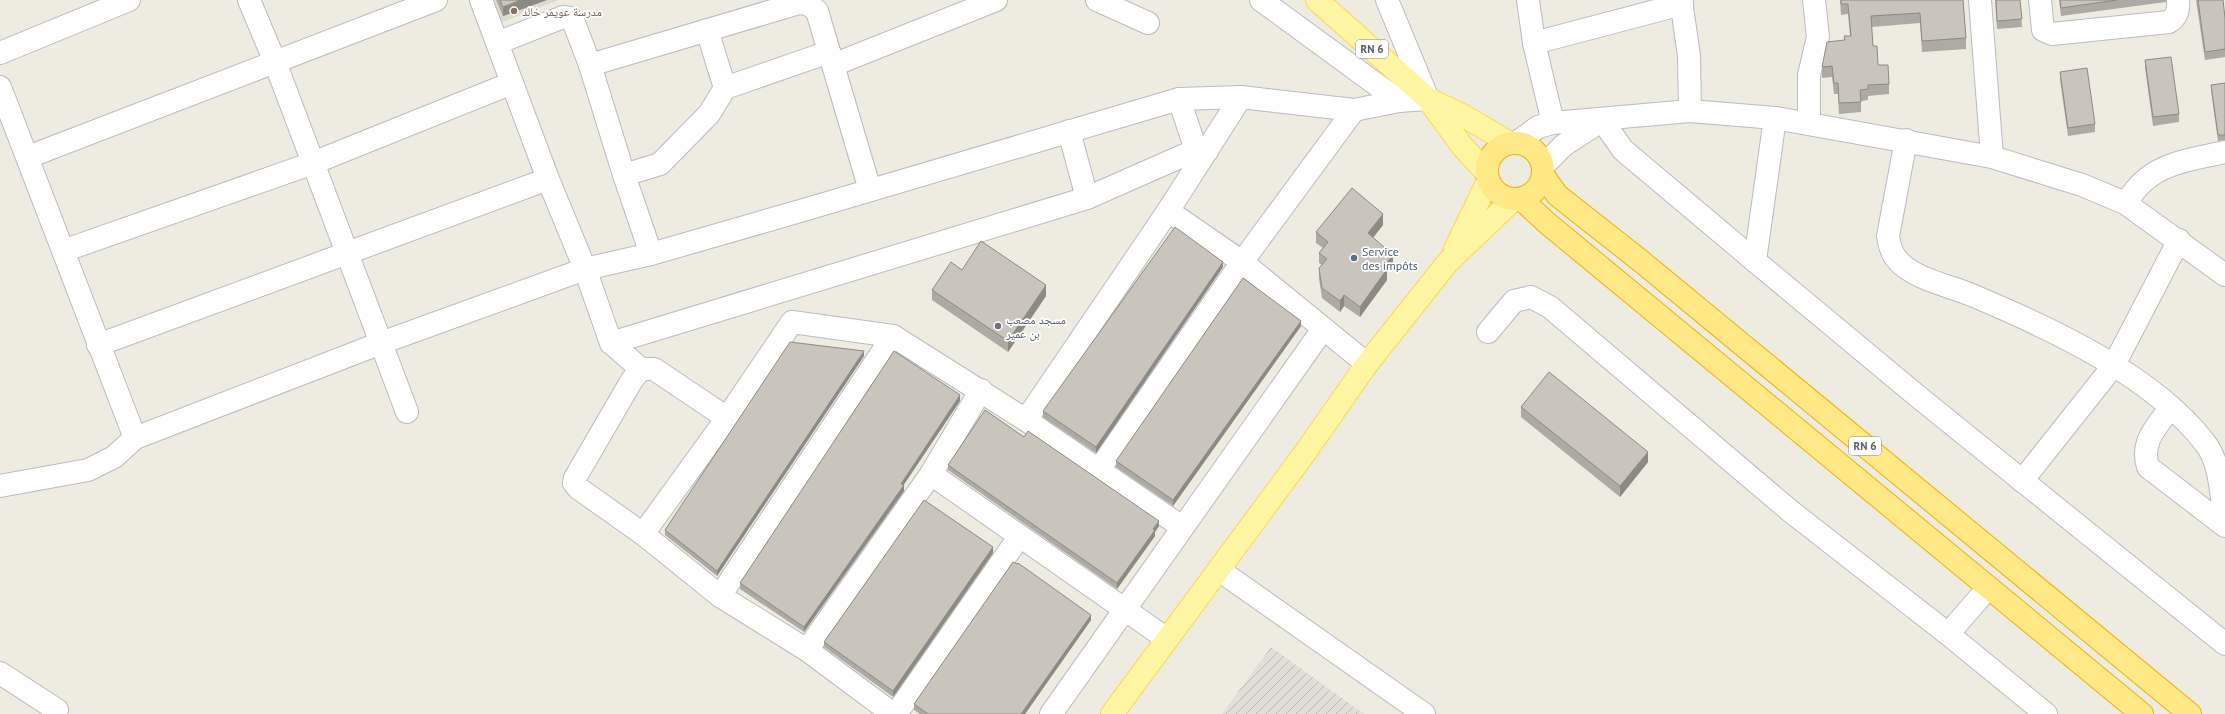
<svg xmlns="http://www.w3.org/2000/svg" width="2225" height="714" font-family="'PT Sans','Noto Naskh Arabic',sans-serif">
<defs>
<pattern id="industrial-furrows" width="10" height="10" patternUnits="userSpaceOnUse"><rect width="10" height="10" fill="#e1dfd8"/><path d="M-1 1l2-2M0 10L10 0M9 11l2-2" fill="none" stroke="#b9b8b3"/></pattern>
</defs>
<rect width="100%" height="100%" fill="#eeece0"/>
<path fill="url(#industrial-furrows)" d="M1271 647 1364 714H1222Z"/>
<path fill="#dddbcf" d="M493 0H559L502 22Z"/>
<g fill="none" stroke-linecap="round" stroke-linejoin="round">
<defs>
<g id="minor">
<path d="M249 0 275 62 407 412"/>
<path d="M481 0 548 179 585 269 611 343 641 369"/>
<path d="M1097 0 1148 23"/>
<path d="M1261 0 1399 101"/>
<path d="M1528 0 1534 43 1553 123"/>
<path d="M1681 0 1689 56 1690 111"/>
<path d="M1980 0 1992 157"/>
<path d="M2040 0 2043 30 2052 34 2169 22C2177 17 2179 9 2178 0"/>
<path d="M707 30 725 88"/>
<path d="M497 43 563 17 570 18 574 23 590 65"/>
<path d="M1534 43 1682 4"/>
<path d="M0 53 129 0"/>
<path d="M833 65 996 0"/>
<path d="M0 87 135 438"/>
<path d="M1179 99 1196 150"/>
<path d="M1602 120 1623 150 1755 261 1921 399 2225 644"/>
<path d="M1809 123V75L1818 37 1814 0"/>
<path d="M1069 131 1087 198"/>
<path d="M1906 140 1888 236C1890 249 1893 258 1905 267 1925 282 1951 286 1974 296 2050 328 2154 376 2205 443 2221 463 2221 496 2225 521"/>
<path d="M1516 143 1538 127 1553 123 1690 111 1775 118 1992 157 2082 185 2125 203 2225 275"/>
<path d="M28 157 436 0"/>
<path d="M1543 166 1564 145 1601 121"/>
<path d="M624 175 660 164 709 114 725 88 829 52"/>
<path d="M2125 203C2131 196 2136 188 2143 182 2163 162 2199 158 2225 152"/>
<path d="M1168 211 1242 262 1367 364"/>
<path d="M63 251 313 163 512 83"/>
<path d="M651 254 624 175 590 65 799 3 808 4 817 11 870 190"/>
<path d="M1755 261 1775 118"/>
<path d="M1488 332 1514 301 1531 297 1550 307 1789 510 1948 634 2046 714"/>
<path d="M611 343 1087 198 1196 150 1207 151"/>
<path d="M98 345 548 179"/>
<path d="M2171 407C2157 426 2140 442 2148 467L2225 526"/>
<path d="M1026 420 1168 211 1241 97"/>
<path d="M1098 471 1242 262 1354 110"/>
<path d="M931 474 1167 639"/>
<path d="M2022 481 2114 365 2179 240"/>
<path d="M0 486 88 470 114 457 135 438 381 343 585 269 651 254 807 209 1179 99 1241 97 1354 110 1399 101 1428 99 1387 0"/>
<path d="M643 534 727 418"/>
<path d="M1219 570 1424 714"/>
<path d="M720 596 893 336"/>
<path d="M1948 634 1988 588"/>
<path d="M807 650 931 474 981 390"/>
<path d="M0 673 57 710"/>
<path d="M893 714 807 650 720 596 643 534 578 488 574 483 575 478 632 380 641 369H654L727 418 792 322 893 336 1026 420 1182 527"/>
<path d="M896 714 1019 537"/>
<path d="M1051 714 1323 329"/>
</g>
<g id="major">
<path d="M1317 0 1428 99 1462 146 1486 172"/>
<path d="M1428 99 1462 115 1510 143"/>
<path d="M1455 249 1488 181"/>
<path d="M1112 714 1307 450 1367 364 1448 262 1513 200"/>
</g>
<g id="highway">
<circle cx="1515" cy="171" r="28"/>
<path d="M1543 175 1557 195 1642 262 2190 714"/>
<path d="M1521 199 1547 223 2142 714"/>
</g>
</defs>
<use href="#minor" stroke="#b8bbc1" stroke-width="24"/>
<use href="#major" stroke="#fed749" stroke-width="24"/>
<use href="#highway" stroke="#eeb200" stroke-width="24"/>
<use href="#minor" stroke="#fff" stroke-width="22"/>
<use href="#major" stroke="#fff6a4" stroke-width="22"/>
<use href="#highway" stroke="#ffe886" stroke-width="22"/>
</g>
<g fill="#ada9a3">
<path d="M496 0H547L503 16Z"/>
<path d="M1840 0H1963L1966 38V49L1922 52 1920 23 1871 27 1873 46 1878 65 1889 84V94L1868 96V100L1861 101V112L1839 114 1838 94H1834L1832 77 1822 78V67L1844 40V36H1850L1848 14 1841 15Z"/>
<path d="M1995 0H2020L2022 27 1997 29Z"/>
<path d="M2059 0H2166V2L2061 16Z"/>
<path d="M2196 0H2223L2225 18V57L2205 60Z"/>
<path d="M2145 60 2179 114V122L2153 126 2145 68Z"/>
<path d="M2060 72 2095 124V132L2068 136 2060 80Z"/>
<path d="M2225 83V140L2218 141 2211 90V85Z"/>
<path d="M1383 225 1373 238 1393 265 1387 272V280L1360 317 1344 306 1340 312 1322 298 1319 279V268L1322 265 1319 263V253L1323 248 1316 243V232Z"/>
<path d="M1223 267 1096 453 1043 417V411Z"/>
<path d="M962 270 1046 296 1008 352 932 300V290Z"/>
<path d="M1301 326 1173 506 1116 467V461Z"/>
<path d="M864 356 717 576 665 535V530Z"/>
<path d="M960 401 903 485 904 491 804 632 740 589V583Z"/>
<path d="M1521 407 1648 462 1620 497 1521 417Z"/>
<path d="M1024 437 1159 526 1155 532V536L1117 589 948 470V465Z"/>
<path d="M993 553 893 697 824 647V642Z"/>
<path d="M1091 620 1025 714H920L914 710V704Z"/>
</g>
<g fill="#8d8a84">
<path d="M521 0H547L503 16V7Z"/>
<path d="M1383 214V225L1368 244V233Z"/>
<path d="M1393 255V265L1387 272V280L1360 317V307L1384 266Z"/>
<path d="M1223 262V267L1096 453V447Z"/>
<path d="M1046 285V296L1008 352V341Z"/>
<path d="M1344 295V306L1340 312V301Z"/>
<path d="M1301 321V326L1173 506V500Z"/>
<path d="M864 351V356L717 576V571Z"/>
<path d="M960 395V401L901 489V484Z"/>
<path d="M1648 452V462L1620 497V486Z"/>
<path d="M904 485V491L804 632V627Z"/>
<path d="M1159 521V526L1155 532V536L1117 589V583Z"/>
<path d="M993 547V553L893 697V691Z"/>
<path d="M1091 615V620L1025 714H1021Z"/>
</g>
<g fill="#c9c5bd" stroke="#8d8a84">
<path d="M500 0H521L503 7Z"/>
<path d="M1841 0H1963L1966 38 1922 41 1920 13 1871 16 1873 46H1877L1878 65H1888L1889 84 1868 85V89L1860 90 1861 102 1839 103 1838 83H1834L1832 66 1822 67 1827 42 1845 40 1844 36H1851L1848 4H1841Z"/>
<path d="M1996 0H2020L2022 19 1997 21Z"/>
<path d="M2060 0H2117L2061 8Z"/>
<path d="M2198 0H2223L2225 18V49L2205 52Z"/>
<path d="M2171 57 2179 114 2153 117 2145 60Z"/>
<path d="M2087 68 2095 124 2068 128 2060 72Z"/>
<path d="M2225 83V135H2218L2211 85Z"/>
<path d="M1352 188 1383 214 1368 233 1393 255 1384 266 1387 269 1360 307 1344 295 1340 301 1322 288 1319 268 1327 259 1319 253 1328 242 1316 232Z"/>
<path d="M1175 227 1223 262 1096 447 1043 411Z"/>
<path d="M981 241 1046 285 1008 341 932 290 951 262 962 270Z"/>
<path d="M1243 278 1301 321 1173 500 1116 461Z"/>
<path d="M790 342 864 351 717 571 665 530Z"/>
<path d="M894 351 960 395 901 484 904 485 804 627 740 583Z"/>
<path d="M1549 372 1648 452 1620 486 1521 407Z"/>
<path d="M985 410 1024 437 1028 431 1159 521 1153 529 1155 530 1117 583 948 465Z"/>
<path d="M924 500 993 547 893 691 824 642Z"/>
<path d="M1013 562 1017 564 1018 563 1091 615 1021 714H928L914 704Z"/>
</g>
<circle fill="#8d6e63" stroke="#fff" stroke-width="1.5" cx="514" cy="11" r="4"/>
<circle fill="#5c6f8a" stroke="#fff" stroke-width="1.5" cx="1354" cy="258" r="4"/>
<circle fill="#6b7280" stroke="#fff" stroke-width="1.5" cx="998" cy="326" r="4"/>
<g text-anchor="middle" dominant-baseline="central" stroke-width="3.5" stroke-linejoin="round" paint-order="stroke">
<g fill="#fff" stroke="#8b8e92" stroke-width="1">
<rect x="1356" y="40" width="32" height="18" rx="3"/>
<rect x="1849" y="437" width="32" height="18" rx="3"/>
</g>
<g font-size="11" font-weight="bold" fill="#595d63">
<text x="1372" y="49">RN 6</text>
<text x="1865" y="446">RN 6</text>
</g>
<g font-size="12" fill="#785e54" stroke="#fff" text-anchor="start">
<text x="522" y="11">مدرسة عويمر خالد</text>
</g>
<g font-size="12" fill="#4e5e75" stroke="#fff" text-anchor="start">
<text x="1362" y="251">Service<tspan x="1362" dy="14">des impôts</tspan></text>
</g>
<g font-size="12" fill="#5b616d" stroke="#fff" text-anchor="start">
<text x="1006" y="319">مسجد مصعب<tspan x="1006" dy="14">بن عمير</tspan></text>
</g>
</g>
</svg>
